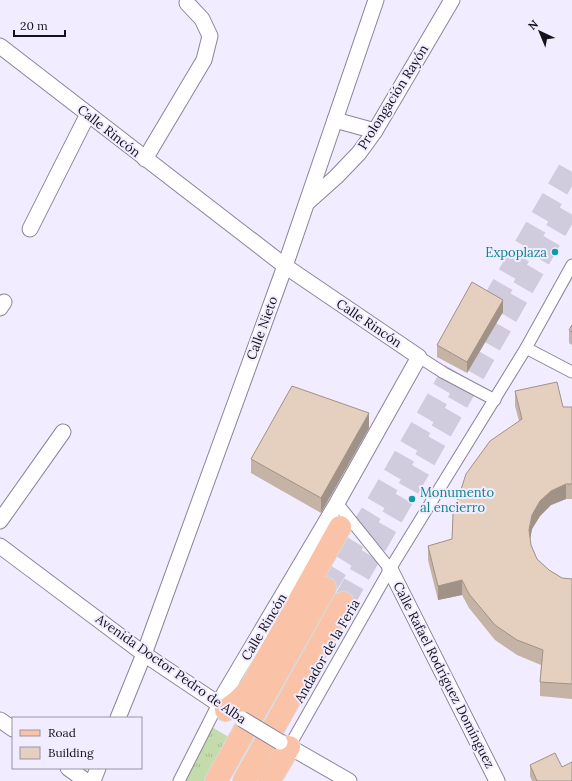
<svg xmlns="http://www.w3.org/2000/svg" width="572" height="781" font-family="Lora,serif">
<defs>
<pattern id="park-tufts" width="24" height="20" patternUnits="userSpaceOnUse"><rect width="24" height="20" fill="#c4dbab"/><path d="M3 7l-1-3M5 7V3M7 7l1-3M15 17l-1-3M17 17v-4M19 17l1-3" fill="none" stroke="#a8bb93"/></pattern>
</defs>
<rect width="100%" height="100%" fill="#f1ecff"/>
<path fill="url(#park-tufts)" d="M203 722 234 740 209 781H173Z"/>
<g fill="none" stroke-linecap="round" stroke-linejoin="round">
<g stroke="#d0cbdd" stroke-width="22" stroke-dasharray="22 11" stroke-linecap="butt">
<path d="M325 588 377 504 572 164"/>
<path d="M343 603 572 202"/>
</g>
<defs>
<g id="pedestrian">
<path d="M526 348 572 372"/>
<path d="M419 357 444 373 495 400"/>
<path d="M337 503 390 569"/>
<path d="M289 747 390 569 526 348 572 265"/>
<path d="M179 781 218 704"/>
</g>
<g id="minor">
<path d="M0 46 285 266 419 357 337 503 218 704"/>
<path d="M335 120 375 131"/>
<path d="M145 159 204 60 210 36 202 19 187 3"/>
<path d="M308 202 336 177 359 153 375 131 452 0"/>
<path d="M30 229 88 114"/>
<path d="M0 308 4 302"/>
<path d="M0 521 63 432"/>
<path d="M0 546 144 654 226 709"/>
<path d="M390 569 497 781"/>
<path d="M118 718 144 654 285 266 376 0"/>
<path d="M0 720 13 729"/>
<path d="M281 742 349 781"/>
<path d="M68 768 86 781"/>
<path d="M93 781 98 768"/>
</g>
<g id="primary">
<path d="M226 710 238 701 250 689 340 527"/>
<path d="M216 781 325 588"/>
<path d="M244 781 343 603"/>
<path d="M269 781 289 747"/>
</g>
</defs>
<use href="#pedestrian" stroke="#8a8499" stroke-width="13"/>
<use href="#minor" stroke="#8a8499" stroke-width="17"/>
<use href="#primary" stroke="#d9d9da" stroke-width="24"/>
<use href="#pedestrian" stroke="#fff" stroke-width="11"/>
<use href="#minor" stroke="#fff" stroke-width="15"/>
<use href="#primary" stroke="#fac2a6" stroke-width="22"/>
<defs>
<path id="minor-bridge" d="M242 719 280 742"/>
</defs>
<use href="#minor-bridge" stroke="#8a8499" stroke-width="17" stroke-linecap="butt"/>
<use href="#minor-bridge" stroke="#fff" stroke-width="15"/>
</g>
<g fill="#c5b3a5">
<path d="M503 312 467 373 437 357V345Z"/>
<path d="M572 325V345L569 343V330Z"/>
<path d="M515 391 563 407H572V499H566L551 505 540 516 532 529 530 539 531 545 537 559 549 570 562 578 572 579V699L540 696V682L541 665 517 655 495 640 469 608 462 595 438 600 428 560V546L452 539 519 421 515 406Z"/>
<path d="M369 428 321 513 251 473V459Z"/>
<path d="M530 765 562 767 572 781H532L530 776Z"/>
</g>
<g fill="#a09286">
<path d="M503 300V312L467 373V362Z"/>
<path d="M369 413V428L321 513V498Z"/>
<path d="M566 484V499L551 505 540 516 532 529 529 545V530L532 515 540 501 551 491Z"/>
<path d="M462 580V595L438 600V586Z"/>
</g>
<g fill="#e5d0c0" stroke="#a09286">
<path d="M472 282 503 300 467 362 437 345Z"/>
<path d="M572 325V332L569 330Z"/>
<path d="M557 382 563 407H572V484H566L551 491 540 501 532 515 529 530 531 545 537 559 549 570 562 578 572 579V684L540 682 543 650 517 640 495 625 469 594 462 580 438 586 428 546 452 539 453 514 466 474 490 441 522 419 515 391Z"/>
<path d="M292 386 369 413 321 498 251 459Z"/>
<path d="M555 753 562 767 572 762V781H537L530 765Z"/>
</g>
<g fill="#0f9aa8" stroke="#f1ecff" stroke-width="1.5">
<circle cx="555" cy="252" r="4"/>
<circle cx="412" cy="499" r="4"/>
</g>
<g text-anchor="middle" dominant-baseline="central" stroke-width="4" stroke-linejoin="round" paint-order="stroke">
<g font-size="13" fill="#14121a" stroke="#f1ecff">
<text transform="translate(393 97) rotate(-58)">Prolongación Rayón</text>
<text transform="translate(109 131) rotate(38)">Calle Rincón</text>
<text transform="translate(369 323) rotate(34)">Calle Rincón</text>
<text transform="translate(262 328) rotate(-70)">Calle Nieto</text>
<text transform="translate(264 627) rotate(-59)">Calle Rincón</text>
<text transform="translate(327 651) rotate(-60)">Andador de la Feria</text>
<text transform="translate(171 669) rotate(35)">Avenida Doctor Pedro de Alba</text>
<text transform="translate(444 675) rotate(63)">Calle Rafael Rodríguez Domínguez</text>
</g>
<g font-size="13" fill="#0d838f" stroke="#f1ecff" text-anchor="end">
<text x="547" y="252">Expoplaza</text>
<text x="420" y="492" text-anchor="start">Monumento<tspan x="420" dy="15">al encierro</tspan></text>
</g>
</g>
<rect x="12" y="717" width="130" height="52" fill="#f1ecff" stroke="#9995a3"/>
<rect x="20" y="730" width="20" height="6" fill="#fac2a6" stroke="#9995a3"/>
<text x="48" y="737" font-size="12" fill="#14121a">Road</text>
<rect x="20" y="747" width="20" height="12" fill="#e5d0c0" stroke="#9995a3"/>
<text x="48" y="757" font-size="12" fill="#14121a">Building</text>
<g transform="translate(540 32) rotate(316)" stroke="#f1ecff" stroke-width="3" paint-order="stroke">
<path d="M0-3L7 15L0 10L-7 15Z" fill="#14121a"/>
<text y="-6" font-size="11" font-weight="bold" text-anchor="middle" fill="#14121a">N</text>
</g>
<path d="M14 30v6h51v-6" fill="none" stroke="#14121a" stroke-width="2"/>
<text x="20" y="30" font-size="12" fill="#14121a" stroke="#f1ecff" stroke-width="3" paint-order="stroke">20 m</text>
</svg>
